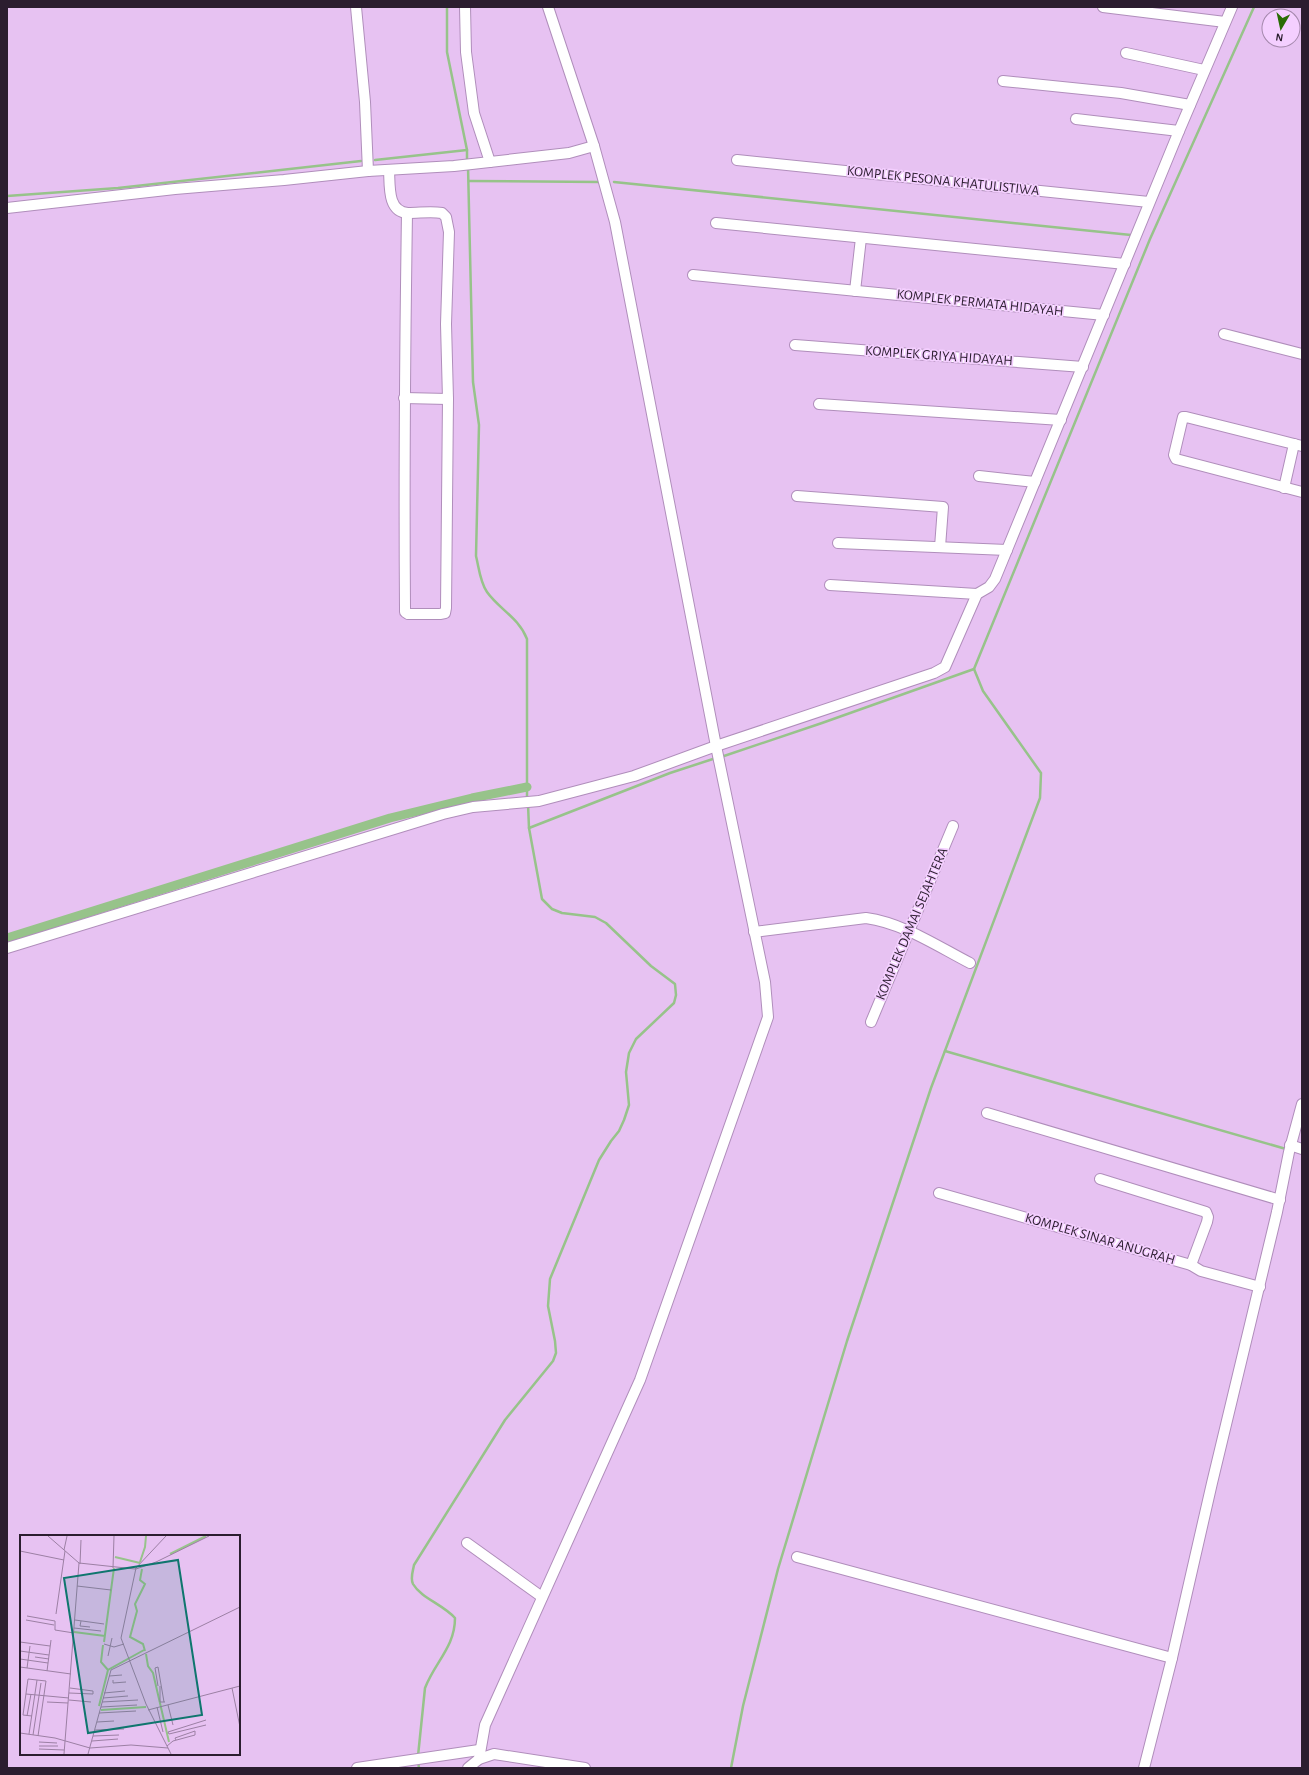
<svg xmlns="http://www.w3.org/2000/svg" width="1309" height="1775" font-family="'Alegreya Sans',sans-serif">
<rect width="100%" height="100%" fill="#e7c2f2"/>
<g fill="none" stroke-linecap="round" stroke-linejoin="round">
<g stroke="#97c38a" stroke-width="2.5">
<path d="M447 7V52L467 150V161"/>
<path d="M375 160 467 150"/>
<path d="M468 166 473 382 479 425 476 556C479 568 480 582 487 592 499 609 519 618 527 639V799"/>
<path d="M469 181 600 182"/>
<path d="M614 182 1131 235"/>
<path d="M7 196 118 188 361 161"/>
<path d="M721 757 822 723 974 669 1150 239 1254 7"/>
<path d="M529 828 670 773 716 758"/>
<path d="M945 1051 1286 1149"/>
<path d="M418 1756 425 1688C435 1662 455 1647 455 1618 444 1605 421 1598 413 1584 410 1578 413 1571 414 1565L505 1420 553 1361 556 1353 555 1341 548 1306 550 1279 599 1160 611 1141 619 1131 624 1120 629 1105 626 1072 629 1053 636 1039 674 1003 676 995 675 984 651 966 606 923 595 917 562 913 552 909 542 899 529 828 528 804"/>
<path d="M418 1761 419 1768"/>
<path d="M731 1768 743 1706 778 1569 847 1341 931 1088 1040 798 1041 773 983 691 974 669"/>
</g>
<path stroke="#97c38a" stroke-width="9" d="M7 938 390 818 472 798 527 787"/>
<defs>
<g id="street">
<path d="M356 7 365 102 368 171"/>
<path d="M465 7 466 52 474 113 490 162"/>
<path d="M1103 7 1225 22"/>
<path d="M1126 53 1204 70"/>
<path d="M1003 81 1121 93 1190 105"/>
<path d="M1076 119 1179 131"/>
<path d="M737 160 1149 202"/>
<path d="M389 170C390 185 387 212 408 213 420 213 431 211 442 213L446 217 449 232 446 324 448 399 404 398"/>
<path d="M7 208 175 189 284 180 368 171 454 166 569 153 594 146"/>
<path d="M407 213C405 345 404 476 405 608V612L408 614H440L445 613 446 608 448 399"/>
<path d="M716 223 1125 264"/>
<path d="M693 275 1104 315"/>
<path d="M855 291 861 238"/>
<path d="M1224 334 1302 354"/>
<path d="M795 345 1083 367"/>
<path d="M819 404 1061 420"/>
<path d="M1302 446 1186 417H1183L1182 421 1174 455 1176 459 1302 492"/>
<path d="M979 476 1035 482"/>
<path d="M1284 488 1294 444"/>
<path d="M797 496 943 507 940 547"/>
<path d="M838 543 1007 550"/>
<path d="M830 585 977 594"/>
<path d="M754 932 866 918C903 923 937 946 970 963"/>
<path d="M7 948 443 814 473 807 539 801 634 776 716 746 934 673 945 667 977 594 989 587 995 579 1179 131 1232 7"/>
<path d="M871 1022 953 826"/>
<path d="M987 1113 1280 1200"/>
<path d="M1290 1145 1302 1149"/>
<path d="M1100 1179 1206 1212 1208 1217 1207 1222 1191 1265"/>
<path d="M939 1193 1191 1265 1201 1271 1260 1287"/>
<path d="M467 1543 542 1597"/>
<path d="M797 1557 1172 1658"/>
<path d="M479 1759 485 1725 640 1380 768 1017 765 982 716 746 615 222 594 146 548 7"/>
<path d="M357 1768 479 1750"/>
<path d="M468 1768 479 1759 494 1754 585 1768"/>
<path d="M1144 1768 1172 1658 1212 1483 1277 1212 1289 1152 1302 1104"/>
</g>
</defs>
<use href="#street" stroke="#b08ebb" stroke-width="12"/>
<use href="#street" stroke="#fff" stroke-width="10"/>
</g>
<g text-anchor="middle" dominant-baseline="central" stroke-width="3.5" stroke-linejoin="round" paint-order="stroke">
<g font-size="14" fill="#2b1d2f" stroke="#f4cfff">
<text transform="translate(943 181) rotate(6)">KOMPLEK PESONA KHATULISTIWA</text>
<text transform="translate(980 303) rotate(6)">KOMPLEK PERMATA HIDAYAH</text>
<text transform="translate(939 356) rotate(4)">KOMPLEK GRIYA HIDAYAH</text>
<text transform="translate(912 924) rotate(-67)">KOMPLEK DAMAI SEJAHTERA</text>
<text transform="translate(1100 1239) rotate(16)">KOMPLEK SINAR ANUGRAH</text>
</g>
</g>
<g transform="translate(20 1535)">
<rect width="220" height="220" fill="#e7c2f2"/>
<path fill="none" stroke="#97c38a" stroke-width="2" d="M150 19 186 1M95 22 120 28M120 27 125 12 126 1M122 34 120 45 125 49 115 69 117 76 110 102 123 109 125 116M54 97 85 101M84 107 94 33M83 110 81 127 88 135M126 119 128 131 133 138 149 207M79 171 88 135 124 115M81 175 126 172"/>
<path fill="none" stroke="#9c80a4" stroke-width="1" d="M28 1 59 28 115 34 146 1M44 15 47 1M0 16 44 25M60 29 61 5M93 33 94 1M116 33 101 103 126 169 151 219M116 34 136 27 189 1M57 51 91 55M36 79 45 16M7 81 35 86V95L54 98M6 85 34 90M55 85 84 89M61 86 60 91 70 92M54 93 81 96M0 107 30 111M84 109 94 112 104 109M0 116 29 120M88 121 92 103M15 122 29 124M0 124 28 128M0 132 51 139M7 133 10 111M27 136 31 105M89 141 102 140M93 145V148L106 147M138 151 135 133 138 132 144 167M140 151V167H145M212 153 220 192M49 158 73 159V156L50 153M84 158 105 156M6 159 49 163M83 163 108 161M49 165 71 167M27 167 48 168M82 167 118 165M148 170 153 190M81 172 117 170M137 172 143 197M128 175 220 151M79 178 116 176M7 181 11 159M12 181 3 180 8 144 26 146 18 201M186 185 148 197 149 199 186 190M77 187 94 186M75 195 104 194M0 198 35 203 70 213 111 210 148 213M9 199 17 145M13 200 21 148M73 201 99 200M72 206 98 204M19 207 37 208M19 211H38M147 211 153 206 175 200V196L155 203 156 205M19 214 44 215M44 219 59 28M68 219 91 135 220 72"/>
<path fill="#0f766e" fill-opacity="0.15" stroke="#0f766e" stroke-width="2" d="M158 25 182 180 68 198 44 43Z"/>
<rect width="220" height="220" fill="none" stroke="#2b1d2f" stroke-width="2"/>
</g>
<rect width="1309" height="1775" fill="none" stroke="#2b1d2f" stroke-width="16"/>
<g transform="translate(1281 28) rotate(189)"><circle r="19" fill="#f4cfff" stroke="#a488ac"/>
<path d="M0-3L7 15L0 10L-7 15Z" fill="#296c04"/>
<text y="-6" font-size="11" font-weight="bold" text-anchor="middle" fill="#2b1d2f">N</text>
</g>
</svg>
